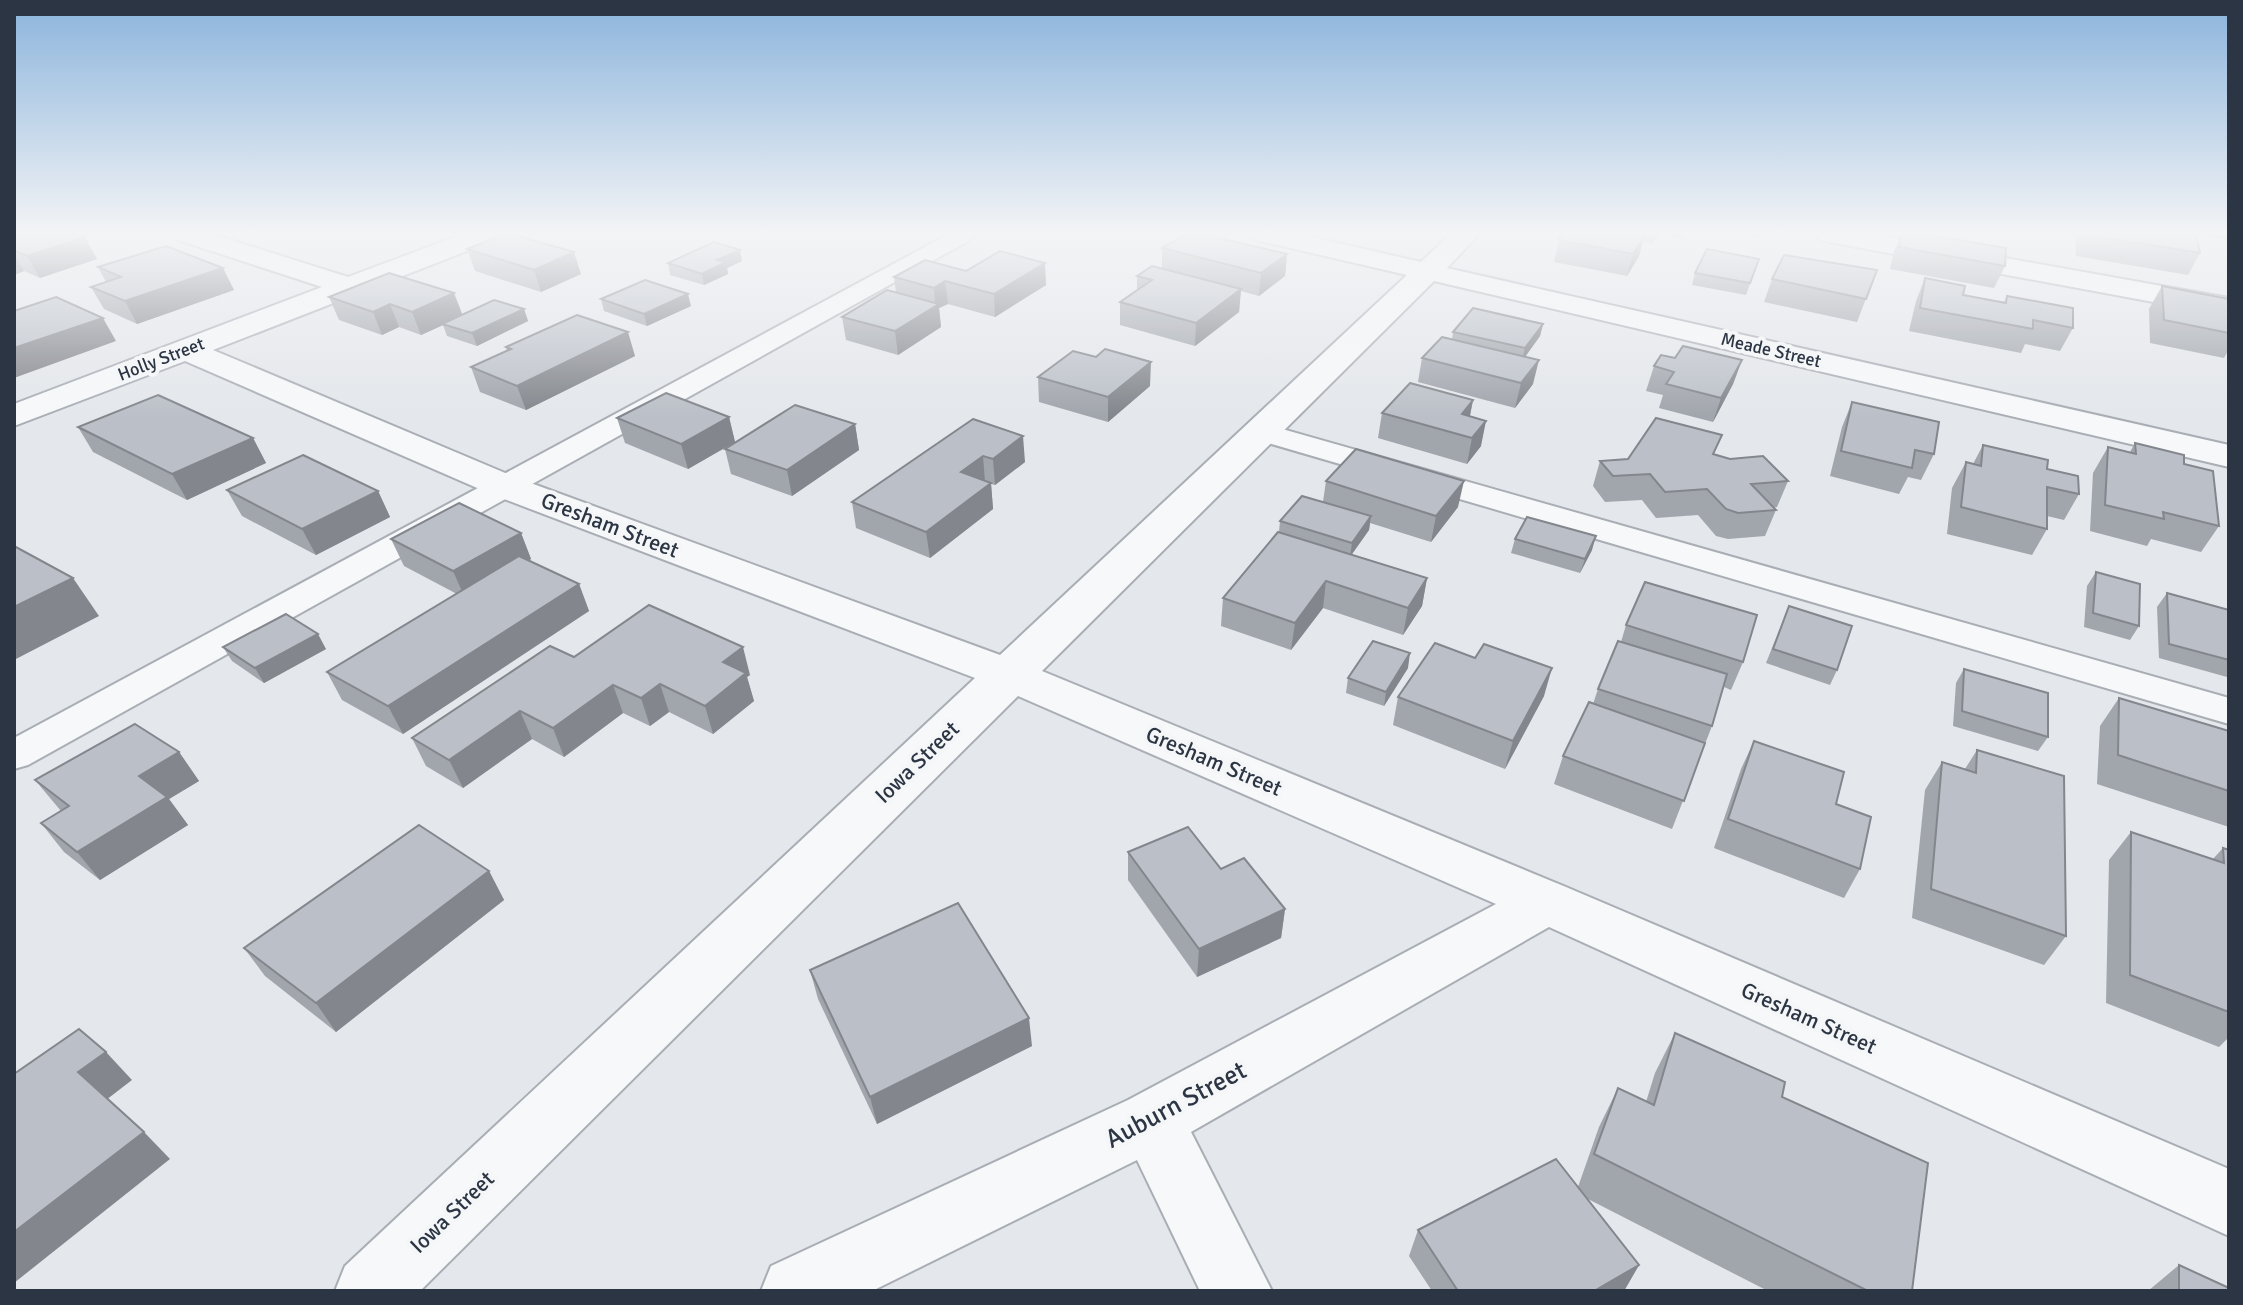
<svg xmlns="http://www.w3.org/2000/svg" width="2243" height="1305" font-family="Signika,sans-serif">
<rect width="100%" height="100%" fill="#e4e7eb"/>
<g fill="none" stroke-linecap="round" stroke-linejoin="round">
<defs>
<g id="lane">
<path d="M949 234H975L972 239 28 765 14 769V738Z"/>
<path d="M1261 423 2229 698V724L1251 438 1247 432 1251 426Z"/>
</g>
<g id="street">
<path d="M174 234H212L348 277 463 234H499L495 240 213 350 517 478 1000 655 1407 275 1256 240 1252 234H1298L1421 262 1451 234H1479L1447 268 2229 445V467L1434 281 1042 671 1566 887 2229 1169V1236L1549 927 1191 1132 1272 1291H1200L1137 1160 872 1291H761L771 1266 1128 1100 1496 904 1018 696 420 1291H335L345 1266 975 678 491 494 185 361 14 426V404L322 287 178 240Z"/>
<path d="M1816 234H1871L2229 298V316L1829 242 1820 240Z"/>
</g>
</defs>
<use href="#lane" stroke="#a9aeb5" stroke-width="4"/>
<use href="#street" stroke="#a9aeb5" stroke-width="4"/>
<use href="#lane" fill="#f7f8fa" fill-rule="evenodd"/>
<use href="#street" fill="#f7f8fa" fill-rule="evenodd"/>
</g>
<g fill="#a1a5ac">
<path d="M14 234 82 236 97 259 40 278 24 271 14 275Z"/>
<path d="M1563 234H1686L1682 239 1658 234 1652 244 1643 242 1639 256 1627 276 1554 262 1559 240Z"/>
<path d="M1732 234H1760L1757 238Z"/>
<path d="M1902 234 2005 266 1994 288 1890 269 1894 251Z"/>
<path d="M2075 234H2229V240L2196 235 2200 253 2188 275 2076 256Z"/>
<path d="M1162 248 1287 254 1285 276 1259 296 1241 291 1239 312 1195 346 1120 325V302L1137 290V276L1162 269Z"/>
<path d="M467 249 581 274 541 292 475 271Z"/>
<path d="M1759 259 1746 295 1692 285 1695 273Z"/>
<path d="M742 261 727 268 728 274 704 285 670 275 668 263Z"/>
<path d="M98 267 234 290 137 324 104 309 91 287 106 282Z"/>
<path d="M1877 270 1857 322 1764 302 1772 279Z"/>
<path d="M966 271 1046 285 995 317 948 304 939 308 941 327 898 355 846 340 842 317 896 293 894 277Z"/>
<path d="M389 273 462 315 524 309 528 321 477 346 447 336 443 325 421 335 399 327 382 335 339 320 329 297Z"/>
<path d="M1925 278 1963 295 2004 302 2007 296 2073 328 2060 351 2025 344 2021 353 1909 331 1916 301Z"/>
<path d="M2162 286 2229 299V349L2224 358 2150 343 2149 309Z"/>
<path d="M601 299 691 306 647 326 604 311Z"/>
<path d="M1543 324 1540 336 1525 357 1533 384 1515 408 1418 382 1422 358 1452 339 1453 332Z"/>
<path d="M506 347 635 356 526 410 480 392 471 367 507 351Z"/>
<path d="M1675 358 1742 360 1733 384 1713 422 1659 408 1663 395 1646 391 1654 366Z"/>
<path d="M1038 377 1150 386 1108 422 1039 402Z"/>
<path d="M1473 400 1470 416 1481 446 1467 464 1378 438 1382 413Z"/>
<path d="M1852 402 1934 454 1921 480 1908 477 1899 494 1830 476 1842 427Z"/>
<path d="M729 417 735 442 688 469 625 443 617 418Z"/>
<path d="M973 419 1025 462 995 485 991 484 993 509 930 558 856 528 852 502Z"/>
<path d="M855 424 859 450 792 496 731 474 725 449Z"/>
<path d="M78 427 253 438 266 463 187 500 93 452Z"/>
<path d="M2135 443 2184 464 2219 526 2201 552 2151 539 2147 546 2090 531 2093 473 2108 447 2130 452Z"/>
<path d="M1983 445 2047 469 2079 494 2064 520 2047 516V529L2032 555 1947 534 1952 488 1966 462 1973 464Z"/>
<path d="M1715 455 1788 481 1777 507 1773 508 1776 510 1765 536 1728 539 1716 536 1698 515 1656 518 1642 500 1605 502 1593 486 1600 461Z"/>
<path d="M1326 481 1458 507 1431 542 1370 523 1369 530 1351 555 1427 578 1422 606 1403 635 1323 608 1291 650 1221 626 1223 598 1279 532 1280 521 1323 502Z"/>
<path d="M227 490 378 491 390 517 316 555 242 516Z"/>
<path d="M521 533 531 559 528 561 579 584 589 611 403 734 342 700 327 672 457 594 404 566 391 539Z"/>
<path d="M1515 539 1592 550 1580 573 1511 553Z"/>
<path d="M2096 572 2139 626 2130 640 2084 627 2087 586Z"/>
<path d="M2167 593 2229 610V674L2227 677 2159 658 2157 607Z"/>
<path d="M1789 606 1837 670 1830 685 1766 663Z"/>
<path d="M1626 625 1743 662 1731 690 1724 687 1712 726 1672 829 1554 784 1563 756 1593 704 1598 689 1621 642Z"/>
<path d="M223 647 326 649 264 683 232 661Z"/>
<path d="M574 657 750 675 747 677 754 701 713 734 669 712 650 726 623 713 564 757 532 739 463 788 426 766 412 738Z"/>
<path d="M1475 658 1544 696 1505 769 1393 725 1398 697Z"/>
<path d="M1408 668 1384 706 1346 693 1348 678Z"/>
<path d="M1964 669 2048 737 2038 751 1953 726 1956 683Z"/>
<path d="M2119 698 2229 731V827L2097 784 2100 726Z"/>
<path d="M1754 741 1836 804 1860 869 1844 898 1714 848 1741 769Z"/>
<path d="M1977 750 2066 936 2044 965 1912 918 1925 790 1942 762 1965 769Z"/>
<path d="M179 752 199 781 169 799 188 825 100 880 64 852 41 823 61 811 35 780Z"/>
<path d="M2131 832 2213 859 2223 848 2229 850V1037L2219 1047 2106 1003 2109 860Z"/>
<path d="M1128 852 1221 869 1285 909 1281 938 1197 977 1128 880Z"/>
<path d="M489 871 504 900 336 1032 265 976 244 948Z"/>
<path d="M810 970 1032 1046 877 1124 818 999Z"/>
<path d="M1675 1033 1782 1097 1912 1291H1768L1586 1198 1639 1265 1624 1291H1432L1409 1256 1418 1230 1578 1187 1599 1127 1618 1088 1646 1102 1655 1073Z"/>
<path d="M2179 1265 2229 1291H2148Z"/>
</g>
<g fill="#83868c">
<path d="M72 234H81L83 238 85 237 97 259 40 278 27 256Z"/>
<path d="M1645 234 1639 256 1627 276 1633 254Z"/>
<path d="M1654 234H1659L1652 244Z"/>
<path d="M740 250 742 261 727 268 728 274 704 285 702 274 717 260Z"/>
<path d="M574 252 581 274 541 292 534 270Z"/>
<path d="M14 254 24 271 14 275Z"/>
<path d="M1287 254 1285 276 1259 296 1261 273Z"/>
<path d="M1045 263 1046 285 995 317 994 294Z"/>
<path d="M223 268 234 290 137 324 125 301Z"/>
<path d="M945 281 948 304 939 308 941 327 898 355 895 331 935 306 934 288Z"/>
<path d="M1241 289 1239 312 1195 346 1196 323Z"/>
<path d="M454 293 463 316 421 335 412 312Z"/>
<path d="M688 294 691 306 647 326 644 314Z"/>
<path d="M390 304 399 327 382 335 373 312Z"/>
<path d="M524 309 528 321 477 346 472 333Z"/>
<path d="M103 318 116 341 14 378V348Z"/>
<path d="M1543 324 1540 336 1522 361 1525 348Z"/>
<path d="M628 332 635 356 526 410 517 386Z"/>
<path d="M1539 360 1533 384 1515 408 1521 383Z"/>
<path d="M1742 360 1733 384 1713 422 1721 398Z"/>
<path d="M1151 362 1150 386 1108 422V397Z"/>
<path d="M1473 400 1468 425 1462 414Z"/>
<path d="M729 417 735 442 688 469 681 444Z"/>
<path d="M1486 421 1481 446 1467 464 1472 438Z"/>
<path d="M855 424 859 450 792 496 787 470Z"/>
<path d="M1023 436 1025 462 995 485 993 459Z"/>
<path d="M253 438 266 463 187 500 172 474Z"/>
<path d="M983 456 985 482 961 472Z"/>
<path d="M1464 481 1458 507 1431 542 1436 516Z"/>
<path d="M991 483 993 509 930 558 926 532Z"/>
<path d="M378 491 390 517 316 555 302 529Z"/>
<path d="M1371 516 1369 530 1350 557 1352 543Z"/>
<path d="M521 533 531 559 465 598 453 571Z"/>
<path d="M1596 536 1592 550 1580 573 1585 559Z"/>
<path d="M73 578 99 616 14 660V607Z"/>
<path d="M1427 578 1422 606 1403 635 1408 608Z"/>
<path d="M1326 581 1323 608 1291 650 1295 623Z"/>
<path d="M579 584 589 611 403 734 388 706Z"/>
<path d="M318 634 326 649 264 683 255 668Z"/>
<path d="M743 647 750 675 747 677 754 701 713 734 705 706 723 662Z"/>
<path d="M1410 653 1408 668 1384 706 1386 692Z"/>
<path d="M1552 668 1544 696 1505 769 1513 741Z"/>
<path d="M660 684 669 712 650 726 641 698Z"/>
<path d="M613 685 623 713 564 757 553 728Z"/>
<path d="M520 711 532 739 463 788 449 760Z"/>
<path d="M179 752 199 781 169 799 188 825 100 880 77 852 139 776Z"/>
<path d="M489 871 504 900 336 1032 316 1003Z"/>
<path d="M1285 909 1281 938 1197 977 1199 949Z"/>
<path d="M1029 1018 1032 1046 877 1124 870 1097Z"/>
<path d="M106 1052 132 1080 106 1100 78 1072Z"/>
<path d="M144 1132 170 1159 14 1283V1232Z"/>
<path d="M1639 1265 1624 1291H1594Z"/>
</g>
<g fill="#bbc0c8" stroke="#83868c" stroke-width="2">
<path d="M14 234H75L85 237 27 256 14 250Z"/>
<path d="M505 234H511L574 252 534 270 467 249Z"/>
<path d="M1187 234H1203L1287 254 1261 273 1162 248Z"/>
<path d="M1563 234H1645L1633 254 1559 240Z"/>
<path d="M1902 234H1924L2006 248 2005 266 1899 247Z"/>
<path d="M2087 234H2196L2200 253 2087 235Z"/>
<path d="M714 242 740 250 717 260 726 262 702 274 668 263Z"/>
<path d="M166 246 223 268 125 301 91 287 121 277 98 267Z"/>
<path d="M1707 249 1759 259 1750 283 1695 273Z"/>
<path d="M1000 251 1045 263 994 294 945 281 934 288 894 277 925 260 966 271Z"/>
<path d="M1784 255 1877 270 1866 299 1772 279Z"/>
<path d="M1152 266 1241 289 1196 323 1120 302 1152 280 1137 276Z"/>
<path d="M389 273 454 293 412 312 390 304 373 312 329 297Z"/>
<path d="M1925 278 1965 286 1963 295 2006 303 2007 296 2073 308V328L2033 320V329L1920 308Z"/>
<path d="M645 280 688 294 644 314 601 299Z"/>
<path d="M2162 286 2229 299V333L2164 320Z"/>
<path d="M887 290 939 304 895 331 842 317Z"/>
<path d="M56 297 103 318 14 348V311Z"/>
<path d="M494 300 524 309 472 333 442 324Z"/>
<path d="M1473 308 1543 324 1525 348 1453 332Z"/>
<path d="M577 315 628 332 517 386 471 367 511 349 506 347Z"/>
<path d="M1442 337 1539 360 1521 383 1422 358Z"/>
<path d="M1683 346 1742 360 1721 398 1666 384 1674 372 1654 366 1661 355 1675 358Z"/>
<path d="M1105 349 1151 362 1108 397 1038 377 1073 351 1096 357Z"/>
<path d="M1410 383 1473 400 1462 414 1486 421 1472 438 1382 413Z"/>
<path d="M666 393 729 417 681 444 617 418Z"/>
<path d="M158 395 253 438 172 474 78 427Z"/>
<path d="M1852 402 1939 422 1934 454 1915 450 1912 468 1841 451Z"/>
<path d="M795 405 855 424 787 470 725 449Z"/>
<path d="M1656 418 1722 435 1713 454 1730 459 1763 456 1788 481 1751 484 1776 510 1738 513 1726 509 1707 489 1665 492 1650 474 1613 476 1600 461 1628 459Z"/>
<path d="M973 419 1023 436 993 459 983 456 961 472 991 483 926 532 852 502Z"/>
<path d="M2135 443 2184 455V464L2213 471 2219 526 2163 512 2164 519 2105 505 2108 447 2136 454Z"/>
<path d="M1983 445 2048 460 2047 469 2078 476 2079 494 2047 487V529L1961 507 1966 462 1981 466Z"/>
<path d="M1356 449 1464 481 1436 516 1326 481Z"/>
<path d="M303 455 378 491 302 529 227 490Z"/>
<path d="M1302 496 1371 516 1352 543 1280 521Z"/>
<path d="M459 503 521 533 453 571 391 539Z"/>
<path d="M1527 517 1596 536 1585 559 1515 539Z"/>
<path d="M1278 532 1427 578 1408 608 1326 581 1295 623 1223 598Z"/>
<path d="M14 546 73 578 14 607Z"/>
<path d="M519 556 579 584 388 706 327 672Z"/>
<path d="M2096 572 2140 584 2139 626 2093 613Z"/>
<path d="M1645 582 1757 615 1743 662 1626 625Z"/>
<path d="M2167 593 2229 610V660L2169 644Z"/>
<path d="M649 605 743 647 723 662 746 673 705 706 660 684 641 698 613 685 553 728 520 711 449 760 412 738 550 646 574 657Z"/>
<path d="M1789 606 1852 626 1837 670 1773 649Z"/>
<path d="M286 614 318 634 255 668 223 647Z"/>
<path d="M1373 641 1410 653 1386 692 1348 678Z"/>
<path d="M1618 641 1727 674 1712 726 1598 689Z"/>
<path d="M1435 643 1475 658 1484 644 1552 668 1513 741 1398 697Z"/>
<path d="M1964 669 2048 693V737L1962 711Z"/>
<path d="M2119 698 2229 731V791L2118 755Z"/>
<path d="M1589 702 1705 743 1684 801 1563 756Z"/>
<path d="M135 724 179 752 139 776 167 797 77 852 41 823 69 806 35 780Z"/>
<path d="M1754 741 1844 772 1836 804 1871 817 1860 869 1728 819Z"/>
<path d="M1977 750 2064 776 2066 936 1931 889 1942 762 1976 773Z"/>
<path d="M419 825 489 871 316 1003 244 948Z"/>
<path d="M1188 827 1221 869 1244 858 1285 909 1199 949 1128 852Z"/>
<path d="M2131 832 2224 863 2223 848 2229 850V1012L2130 975Z"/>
<path d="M958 903 1029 1018 870 1097 810 970Z"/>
<path d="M79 1029 106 1052 78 1072 144 1132 14 1232V1074Z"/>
<path d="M1675 1033 1785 1082 1782 1097 1928 1163 1912 1291H1868L1594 1154 1618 1088 1654 1105Z"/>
<path d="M1556 1159 1639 1265 1594 1291H1458L1418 1230Z"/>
<path d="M2179 1265 2229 1288V1291H2179Z"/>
</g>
<linearGradient id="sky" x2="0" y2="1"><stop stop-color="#8bb4dc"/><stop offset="0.56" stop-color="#f3f4f6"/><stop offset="1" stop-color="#f3f4f6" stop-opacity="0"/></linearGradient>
<rect width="2243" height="416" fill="url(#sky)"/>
<g text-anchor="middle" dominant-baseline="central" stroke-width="8" stroke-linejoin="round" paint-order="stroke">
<g font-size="18" fill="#2c3543" stroke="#f4f6f8">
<text transform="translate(1771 350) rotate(13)">Meade Street</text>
<text transform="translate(161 359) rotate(-21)">Holly Street</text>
</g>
<g font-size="22" fill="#2c3543" stroke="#f4f6f8">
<text transform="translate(610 525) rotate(21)">Gresham Street</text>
<text transform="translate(1214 761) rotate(23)">Gresham Street</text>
<text transform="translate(917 762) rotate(-44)">Iowa Street</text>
<text transform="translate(1809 1018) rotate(24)">Gresham Street</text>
<text transform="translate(452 1212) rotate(-44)">Iowa Street</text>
</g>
<g font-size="26" fill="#2c3543" stroke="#f4f6f8">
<text transform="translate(1176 1105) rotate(-28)">Auburn Street</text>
</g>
</g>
<rect width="2243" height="1305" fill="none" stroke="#2c3543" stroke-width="32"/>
</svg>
